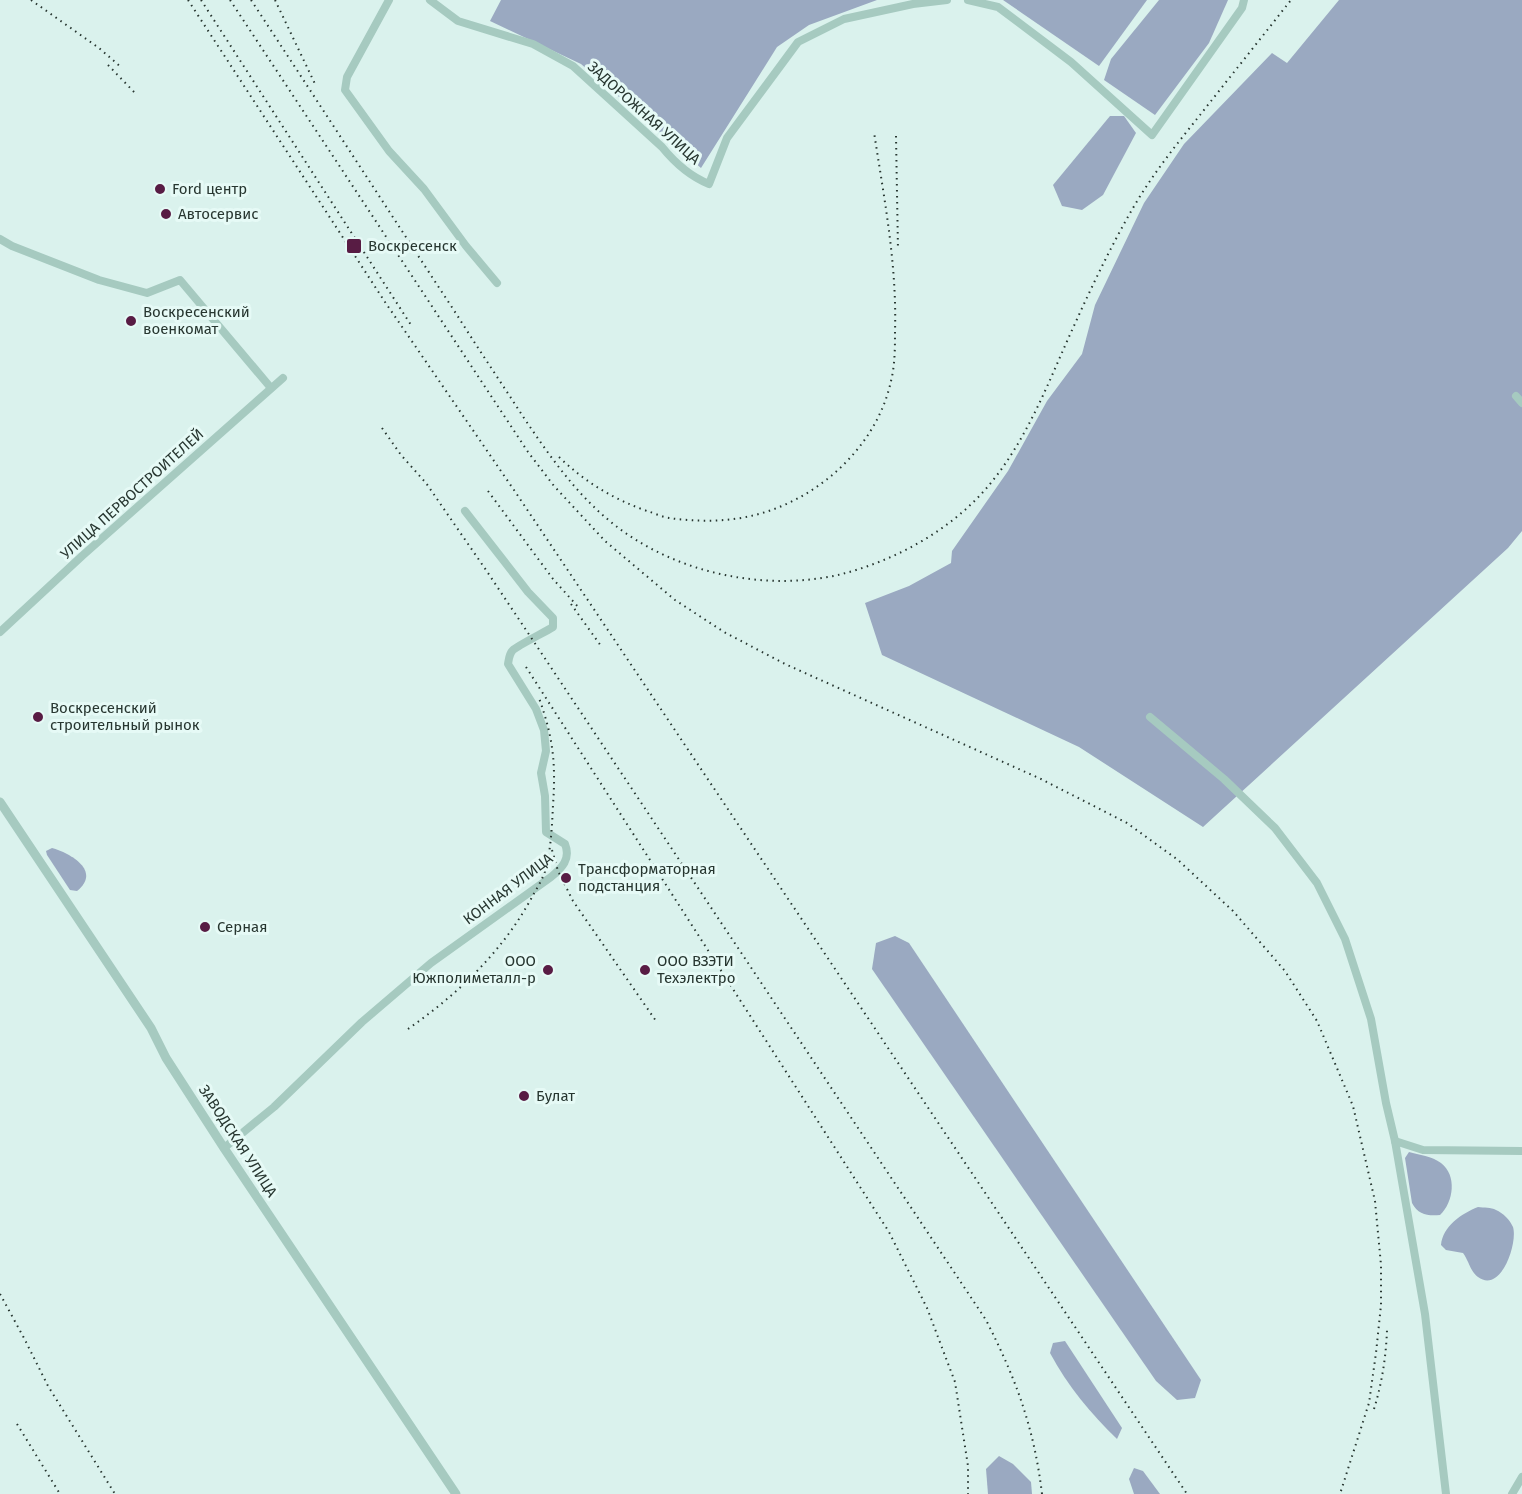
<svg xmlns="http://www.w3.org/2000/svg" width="1522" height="1494" font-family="'Fira Sans',sans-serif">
<rect width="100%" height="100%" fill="#daf2ed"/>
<g fill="#9aa9c1">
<path d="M501 0H877L809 25 777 47 701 168 581 64 490 21Z"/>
<path d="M1003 0H1147L1099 66Z"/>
<path d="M1159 0H1228L1209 43 1155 115 1104 80 1111 59Z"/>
<path d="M1339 0H1522V531L1508 548 1203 827 1079 747 882 655 865 603 909 586 951 563 952 551 1008 471 1047 401 1082 354 1095 305 1144 203 1184 144 1272 53 1287 63Z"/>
<path d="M1110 116H1124L1136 133 1103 195 1082 210 1062 206 1053 185Z"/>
<path d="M52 848C70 853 102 871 77 891L70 890 47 855 46 851Z"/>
<path d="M895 936 909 943 1201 1380 1195 1398 1177 1400 1156 1381 872 969 876 943Z"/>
<path d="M1409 1152C1419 1155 1432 1156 1441 1163 1457 1175 1454 1202 1440 1215 1428 1216 1418 1215 1412 1203L1405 1158Z"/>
<path d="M1478 1207C1484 1208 1491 1207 1496 1210 1503 1213 1510 1220 1513 1227 1518 1243 1501 1294 1478 1277 1470 1271 1469 1261 1463 1253L1446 1250 1441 1245C1443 1226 1461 1214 1478 1207Z"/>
<path d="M1065 1341 1122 1428 1117 1439C1091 1414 1067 1385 1050 1353L1053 1343Z"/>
<path d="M999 1456 1013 1464 1031 1482 1032 1494H988L986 1469Z"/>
<path d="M1134 1468 1143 1471 1160 1494H1134L1129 1479Z"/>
</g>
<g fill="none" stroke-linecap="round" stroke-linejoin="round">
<g stroke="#a6cac0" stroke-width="8">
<path d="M389 0 347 77 345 90 389 151 424 189 466 246 497 283"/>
<path d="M430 0 458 21 533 44 573 66 662 147C675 163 689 176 709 184L727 138 798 42 844 19 913 4 947 0"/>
<path d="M968 0 998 7 1071 62 1152 135 1242 8 1244 0"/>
<path d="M0 239 12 246 99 280 147 293 180 280 271 388"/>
<path d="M1516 396 1522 403"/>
<path d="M0 632 82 556 283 378"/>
<path d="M1150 717 1224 779 1275 828 1317 883 1345 939 1371 1019 1386 1103 1395 1141 1425 1314 1446 1494"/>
<path d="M1395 1141 1423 1150 1522 1151"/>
<path d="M224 1148 274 1107 362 1022 431 963 551 877C562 868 571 859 565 844L546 832 545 796 541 773 546 751 544 730 536 709 508 664C509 659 509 654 513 650 517 646 545 632 553 627V618L528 592 465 511"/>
<path d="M1512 1494 1522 1477"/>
</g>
<path stroke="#a6cac0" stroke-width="9" d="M0 802 151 1028 166 1058 224 1148 456 1494"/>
<g stroke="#273630" stroke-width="2" stroke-dasharray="1.5 4.5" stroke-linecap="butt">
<path d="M31 0 99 48 122 68"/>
<path d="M188 0 385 302 516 493 1187 1494"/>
<path d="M201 0 411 325"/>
<path d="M230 0 528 452 554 486 605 541 675 600 724 632 785 664 1041 779 1127 823 1178 860 1233 911 1285 971 1317 1021 1353 1106 1375 1201 1381 1265V1305L1376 1353 1369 1403 1340 1494"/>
<path d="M251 0C320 105 388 210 457 315 479 350 502 384 524 418 555 464 586 508 633 538 692 576 770 590 838 575 895 561 952 530 990 484 1023 444 1044 394 1064 348 1085 301 1107 253 1133 208 1152 175 1176 145 1200 115 1230 77 1261 38 1291 0"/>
<path d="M275 0 316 86"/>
<path d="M108 65 136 94"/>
<path d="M896 136 898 250"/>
<path d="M382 428 401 455 426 483 486 570 986 1320C1016 1379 1034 1427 1042 1494"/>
<path d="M559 457C585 482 613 499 647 511 654 513 662 517 669 518 697 522 728 522 755 515 819 499 877 446 891 381 895 365 895 347 895 331 897 264 884 198 874 132"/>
<path d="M488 491 553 579 580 609"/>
<path d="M571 604 601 646"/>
<path d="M526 667 889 1232 927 1308 955 1382 968 1466V1494"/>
<path d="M552 850 558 871 573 901 656 1021"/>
<path d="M408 1029C458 994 503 951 532 897 537 888 543 879 546 868 551 848 552 826 553 805 556 763 553 737 539 698"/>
<path d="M0 1294 24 1338 48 1386 115 1494"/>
<path d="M1374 1409C1382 1383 1386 1357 1387 1330"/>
<path d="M17 1424 60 1494"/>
</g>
</g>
<g fill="#581c44" stroke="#e6faf6" stroke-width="2">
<circle cx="160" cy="189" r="6"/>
<circle cx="166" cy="214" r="6"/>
<rect x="346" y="238" width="16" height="16" rx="3"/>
<circle cx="131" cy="321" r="6"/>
<circle cx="38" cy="717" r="6"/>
<circle cx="566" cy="878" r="6"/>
<circle cx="205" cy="927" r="6"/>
<circle cx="548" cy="970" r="6"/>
<circle cx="645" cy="970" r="6"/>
<circle cx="524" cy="1096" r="6"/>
</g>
<g text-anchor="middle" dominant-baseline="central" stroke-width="6" stroke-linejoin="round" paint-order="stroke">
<g font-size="15" fill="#273630" stroke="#e6faf6">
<text transform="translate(644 113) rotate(42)">ЗАДОРОЖНАЯ УЛИЦА</text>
<text transform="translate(132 494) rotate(-42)">УЛИЦА ПЕРВОСТРОИТЕЛЕЙ</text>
<text transform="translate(508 889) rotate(-37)">КОННАЯ УЛИЦА</text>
<text transform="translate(238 1141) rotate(57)">ЗАВОДСКАЯ УЛИЦА</text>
</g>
<g font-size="15" fill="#273630" stroke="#e6faf6" text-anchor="start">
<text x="172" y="189">Ford центр</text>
<text x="178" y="214">Автосервис</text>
<text x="368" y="246">Воскресенск</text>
<text x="143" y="312">Воскресенский<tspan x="143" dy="17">военкомат</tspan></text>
<text x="50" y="708">Воскресенский<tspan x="50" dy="17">строительный рынок</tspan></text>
<text x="578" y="869">Трансформаторная<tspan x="578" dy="17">подстанция</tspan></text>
<text x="217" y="927">Серная</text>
<text x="536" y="961" text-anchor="end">ООО<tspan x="536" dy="17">Южполиметалл-р</tspan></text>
<text x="657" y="961">ООО ВЗЭТИ<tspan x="657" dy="17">Техэлектро</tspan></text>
<text x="536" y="1096">Булат</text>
</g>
</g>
</svg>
